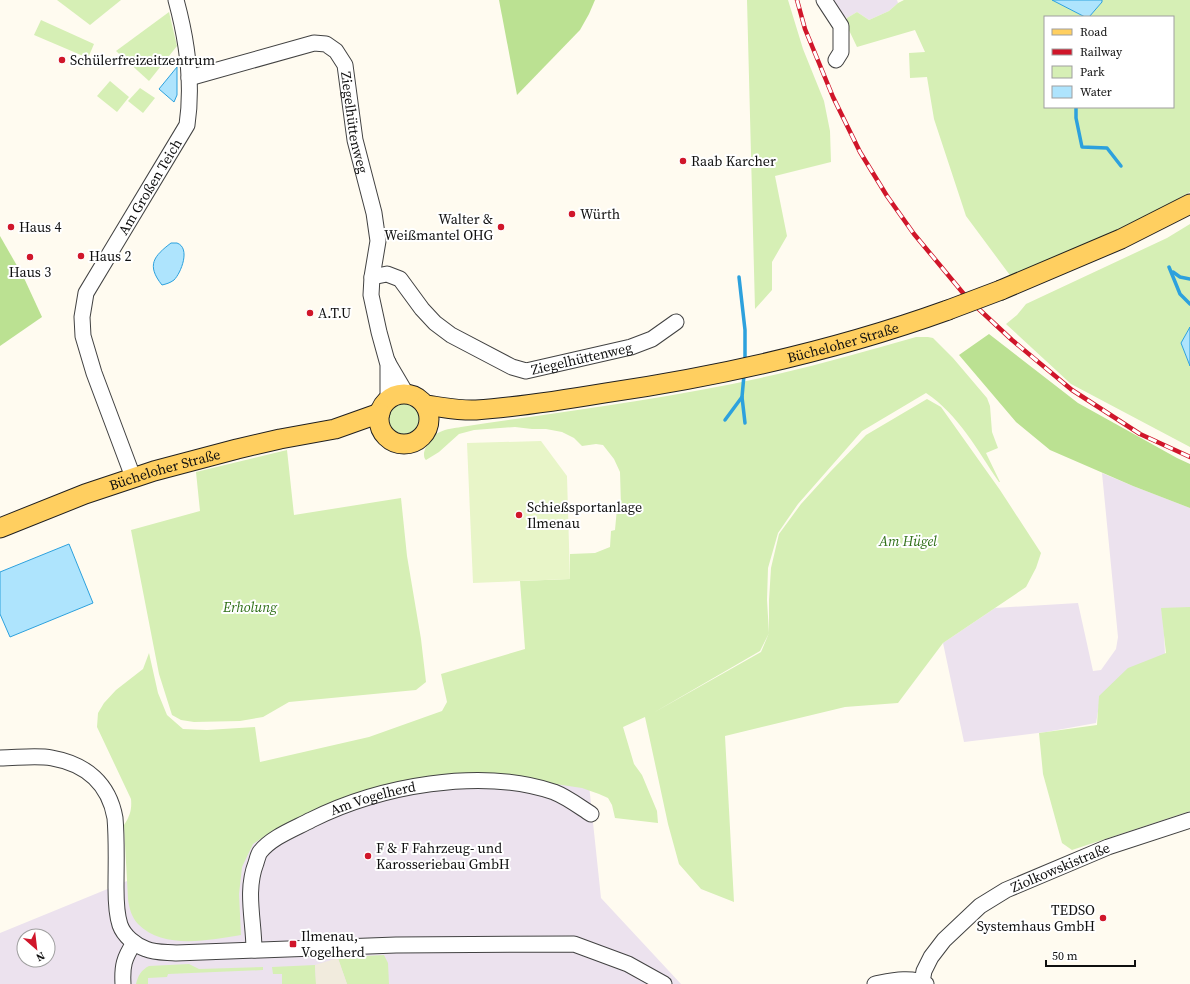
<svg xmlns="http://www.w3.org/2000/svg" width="1190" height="984" font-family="'Source Serif 4',serif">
<rect width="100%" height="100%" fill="#fffbf0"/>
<g fill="#ece2ee" fill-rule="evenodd">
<path d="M831 0H897L898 3 889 11 869 20 857 12 847 18 837 10Z"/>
<path d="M1102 473 1133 486 1190 508V610L1163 613 1165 654 1100 700 1096 723 1046 732 964 742 943 643 995 608 1078 603 1093 671 1101 670 1116 649 1118 637Z"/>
<path d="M587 766 601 898 681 984H0V933L345 792ZM24 936H48V960H24Z"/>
</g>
<g fill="#d6efb5">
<path d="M57 0H121L90 25Z"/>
<path d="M747 0H788L803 49 824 101 830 131 831 162 775 176 787 236 772 262V290L755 309Z"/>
<path d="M904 0H1052L1085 17H1045V107H1173V17H1089L1102 2V0H1190V192L1151 214 1012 278 966 216 934 119 927 77 910 78 909 53 925 52 915 30 857 47 847 26V18L857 12 869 20 889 11 898 3Z"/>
<path d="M169 12 177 46 149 81 116 51Z"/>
<path d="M41 20 94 44 88 58 34 35Z"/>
<path d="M110 81 129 97 117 112 97 96Z"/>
<path d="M140 88 155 98 143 113 128 101Z"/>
<path d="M1190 224V327L1181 343 1190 366V447L1071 384 1006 324 1017 315 1026 304 1167 238Z"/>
<path d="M916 337H928L933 338 953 358 987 398 990 406 992 432 998 448 986 453 1000 482H999C977 450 959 415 926 393L862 431 798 504 778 533 768 568 767 600 769 633 760 651 653 713 761 652 769 633V600L771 568 779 534 801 504 831 471 866 435 927 399 941 407 1000 490 1041 553 1036 568 1026 587 943 643 898 703 845 707 725 736 734 902 701 889 679 864 668 824 645 717 623 727 634 764 642 775 657 811 658 823 615 818 612 805 608 798 599 794 582 788 515 778 397 783 363 791 274 830 253 844 242 867 239 894 241 935C210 940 163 950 138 924 132 918 129 908 128 899L124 825C130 816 132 809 131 799L97 727 98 713 104 703 116 690 143 669 149 653 158 693 167 715 183 729 207 730 255 727 260 762 369 737 442 711 447 702 441 674 525 649 520 581 570 579V554L595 553 610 547 611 531 615 530 617 508 621 506 620 472 614 459 603 445 596 444 582 446 574 438 562 432 546 429H532L515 427 474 430 459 434 439 452 426 460C419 453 432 435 440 432 446 429 455 428 461 427 567 411 674 398 778 374 825 363 870 350 916 337Z"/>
<circle cx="404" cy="419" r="16"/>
<path d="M287 450 294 515 401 498 407 556 421 639 426 682 416 690 289 702 263 717 240 721 194 722 181 720 172 715 159 674 131 530 200 511 196 472Z"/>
<path d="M1190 607V811L1072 850 1062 843 1043 774 1039 733 1097 725 1099 696 1128 668 1166 653 1161 608Z"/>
<path d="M384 955 388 963 389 984H347L338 959 344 957Z"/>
<path d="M189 964 199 969 263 967V970L168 974 167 977 148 978V984H136C138 976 141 970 149 966Z"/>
<path d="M315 965 316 984H282V974H273L272 967Z"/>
</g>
<g fill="#bbe192">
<path d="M499 0H595L589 14 580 30 517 95Z"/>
<path d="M0 236 24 278 42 317 0 346Z"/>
<path d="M989 334 1078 403 1177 458 1190 464V508L1133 486 1050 450 1016 422 959 355Z"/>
</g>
<path fill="#e8f5c8" d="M541 441 567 476 570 579 473 583 467 443Z"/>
<path fill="#f1ebdd" d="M338 958 347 984H316L315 965Z"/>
<g fill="#aee4fd" stroke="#2da1dd">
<path d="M1052 0H1102V2L1089 17H1085Z"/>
<path d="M177 67V95L174 102 159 89Z"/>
<path d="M171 243C173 243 175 243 177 243 191 248 181 273 174 280 170 283 166 284 162 285 146 265 154 256 171 243Z"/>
<path d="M1190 327V366L1181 343Z"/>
<path d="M69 544 93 603 10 637 0 614V572Z"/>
</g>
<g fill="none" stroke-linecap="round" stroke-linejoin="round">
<g stroke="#2da1dd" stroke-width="3.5">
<path d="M1076 107V118L1082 147 1107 148 1121 166"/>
<path d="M1169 267 1180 294 1190 304"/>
<path d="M1173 272 1180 277 1190 279"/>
<path d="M739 277 745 330V362"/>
<path d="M744 375 742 397 745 423"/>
<path d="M725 420 742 397"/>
</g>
<defs>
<g id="minor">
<path d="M824 0 841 26V52L836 60"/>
<path id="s1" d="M189 78 314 43 326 44 336 51 345 65 355 140 374 213 378 241 372 277 371 295 379 332 387 361 407 395"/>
<path id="s2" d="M372 277 387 274 400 279 422 309 435 323 451 335 512 367 526 371 631 347 652 339 676 322"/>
<path d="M388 362V401"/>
<path id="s3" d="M133 477 94 373 83 336 82 317 86 293 187 125C193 84 187 40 176 0"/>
<path d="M0 758C17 758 36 755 52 758 86 764 109 784 115 818 117 841 116 865 116 888 116 900 116 913 120 925 124 936 135 945 146 949 155 953 167 952 176 953L396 945 574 944 628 964 664 984"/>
<path id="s4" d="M254 950C254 921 245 891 256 863 257 860 258 855 260 852 272 837 294 829 311 820 379 786 480 767 554 792 567 797 580 807 591 814"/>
<path id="s5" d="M922 982 924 971 931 957 944 940 980 906 1006 890 1108 847 1190 820"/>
<path d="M123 984C122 966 124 958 134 943"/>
<path d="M875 984C891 981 911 976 926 984"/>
</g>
<g id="major">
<path d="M1001 290 1121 239 1190 204"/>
<circle cx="404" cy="419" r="25"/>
<path id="s6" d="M425 405C442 407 460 411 476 410 519 407 563 400 605 393 721 376 837 350 948 310"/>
<path id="s7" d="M0 528 85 494 154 471 237 449 280 439 335 429 380 413"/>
</g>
</defs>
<use href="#minor" stroke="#424242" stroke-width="17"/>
<use href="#major" stroke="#202020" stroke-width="21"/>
<use href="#minor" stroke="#fff" stroke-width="15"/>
<use href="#major" stroke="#ffcf60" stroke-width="19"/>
<defs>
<path id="rail" d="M797 0 805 29 833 97 860 152 887 196 914 234 968 299 1012 340 1072 390 1140 434 1190 457"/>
</defs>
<use href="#rail" stroke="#d0162a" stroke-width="4.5"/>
<use href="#rail" stroke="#fff" stroke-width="3" stroke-dasharray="9" stroke-linecap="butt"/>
<defs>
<path id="major-bridge" d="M948 310 1001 290"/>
</defs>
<use href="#major-bridge" stroke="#202020" stroke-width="21" stroke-linecap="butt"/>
<use href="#major-bridge" stroke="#ffcf60" stroke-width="19"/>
</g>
<g fill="#d0162a" stroke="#fff" stroke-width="1.5">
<circle cx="62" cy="60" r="4"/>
<circle cx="683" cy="161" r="4"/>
<circle cx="572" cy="214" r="4"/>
<circle cx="11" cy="227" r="4"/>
<circle cx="501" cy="227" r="4"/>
<circle cx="81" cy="256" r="4"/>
<circle cx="30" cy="257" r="4"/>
<circle cx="310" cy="313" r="4"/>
<circle cx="519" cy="515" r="4"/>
<circle cx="368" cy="856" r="4"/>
<circle cx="1103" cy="918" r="4"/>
<rect x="289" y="940" width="8" height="8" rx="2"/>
</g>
<g text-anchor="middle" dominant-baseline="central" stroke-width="4" stroke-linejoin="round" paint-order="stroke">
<g font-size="14" fill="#0f0f0f" stroke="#fff" text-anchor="start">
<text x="70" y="60">Schülerfreizeitzentrum</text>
<text x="691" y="161">Raab Karcher</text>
<text x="580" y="214">Würth</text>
<text x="493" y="219" text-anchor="end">Walter &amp;<tspan x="493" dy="16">Weißmantel OHG</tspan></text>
<text x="19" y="227">Haus 4</text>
<text x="89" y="256">Haus 2</text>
<text x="30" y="272" text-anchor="middle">Haus 3</text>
<text x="318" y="313">A.T.U</text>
<text x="527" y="507">Schießsportanlage<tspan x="527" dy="16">Ilmenau</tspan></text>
<text x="376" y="848">F &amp; F Fahrzeug- und<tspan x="376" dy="16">Karosseriebau GmbH</tspan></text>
<text x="1095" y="910" text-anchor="end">TEDSO<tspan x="1095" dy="16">Systemhaus GmbH</tspan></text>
<text x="301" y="936">Ilmenau,<tspan x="301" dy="16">Vogelherd</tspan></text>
</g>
<g font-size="14" fill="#0f0f0f" stroke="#fff">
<text stroke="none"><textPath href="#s1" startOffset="229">Ziegelhüttenweg</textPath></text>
<text stroke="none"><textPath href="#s3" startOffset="317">Am Großen Teich</textPath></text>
<text stroke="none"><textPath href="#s6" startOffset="425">Bücheloher Straße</textPath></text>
<text stroke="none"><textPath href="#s2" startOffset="246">Ziegelhüttenweg</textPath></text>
<text stroke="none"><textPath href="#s7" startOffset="175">Bücheloher Straße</textPath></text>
<text stroke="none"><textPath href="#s4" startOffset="226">Am Vogelherd</textPath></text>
<text stroke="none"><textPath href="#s5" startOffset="187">Ziolkowskistraße</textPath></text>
</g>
<g font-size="14" font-style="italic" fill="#2e6f17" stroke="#fff">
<text x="908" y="541">Am Hügel</text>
<text x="250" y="607">Erholung</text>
</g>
</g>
<rect x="1044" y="16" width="130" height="92" fill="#ffffff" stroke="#9f9f9f"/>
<rect x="1052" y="29" width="20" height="6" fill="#ffcf60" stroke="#9f9f9f"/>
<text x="1080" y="36" font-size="12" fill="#0f0f0f">Road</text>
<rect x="1052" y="49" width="20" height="6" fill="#d0162a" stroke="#9f9f9f"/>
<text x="1080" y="56" font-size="12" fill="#0f0f0f">Railway</text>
<rect x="1052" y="66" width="20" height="12" fill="#d6efb5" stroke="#9f9f9f"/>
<text x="1080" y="76" font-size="12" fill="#0f0f0f">Park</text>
<rect x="1052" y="86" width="20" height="12" fill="#aee4fd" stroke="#9f9f9f"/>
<text x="1080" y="96" font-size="12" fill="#0f0f0f">Water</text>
<g transform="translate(36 948) rotate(152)"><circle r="19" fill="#ffffff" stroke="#9f9f9f"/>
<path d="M0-3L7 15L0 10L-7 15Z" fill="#d0162a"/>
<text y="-6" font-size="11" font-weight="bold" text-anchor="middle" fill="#0f0f0f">N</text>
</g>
<path d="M1046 960v6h89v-6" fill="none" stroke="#0f0f0f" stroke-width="2"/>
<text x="1052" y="960" font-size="12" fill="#0f0f0f" stroke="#ffffff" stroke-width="3" paint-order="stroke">50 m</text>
</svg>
